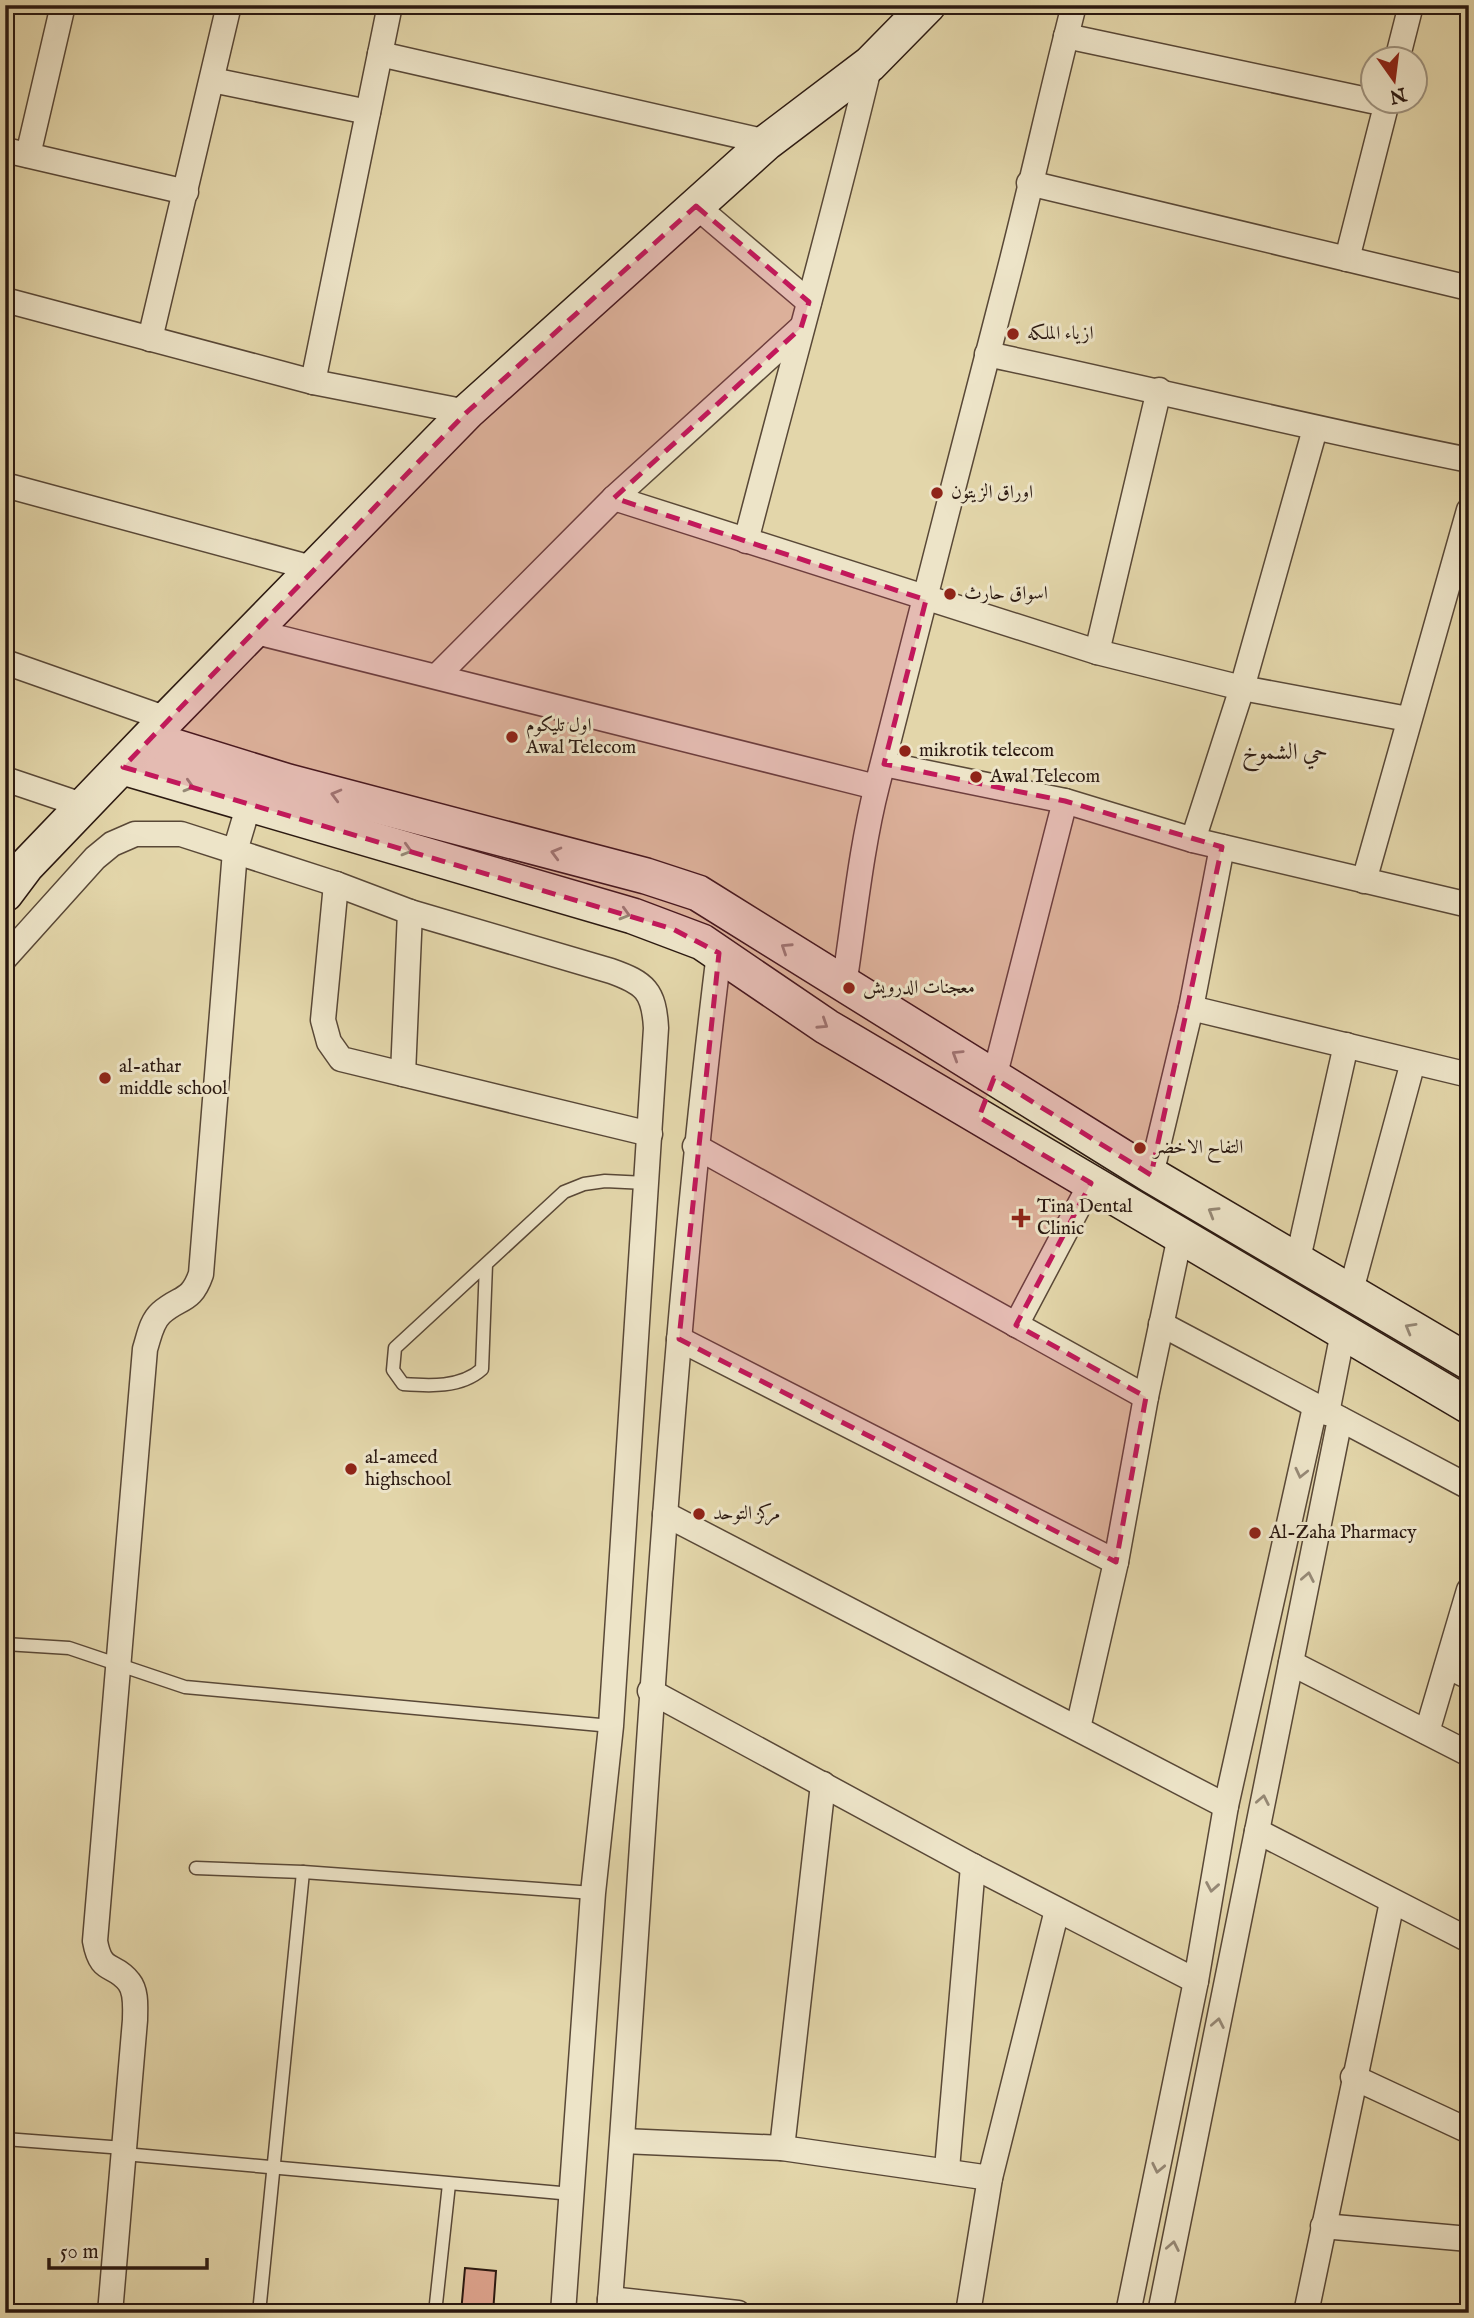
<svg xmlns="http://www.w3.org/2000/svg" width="1474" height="2318" font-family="'IM FELL English',Amiri,serif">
<rect width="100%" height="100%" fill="#e3d6aa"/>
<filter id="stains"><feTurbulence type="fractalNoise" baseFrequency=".00286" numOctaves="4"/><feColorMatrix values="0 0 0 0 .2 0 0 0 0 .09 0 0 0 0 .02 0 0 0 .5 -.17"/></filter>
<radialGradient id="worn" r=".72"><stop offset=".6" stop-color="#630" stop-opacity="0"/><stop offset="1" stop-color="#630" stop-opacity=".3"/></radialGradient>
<path fill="#dda38d" stroke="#2b1911" stroke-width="2" d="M465 2268 496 2271 493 2313H461Z"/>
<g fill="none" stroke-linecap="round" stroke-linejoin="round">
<defs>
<g id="lane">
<path d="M486 1264 482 1369C461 1388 429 1386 403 1384L393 1370 395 1348 564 1192 584 1184 605 1181 646 1183"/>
<path d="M5 1644 69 1648 185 1687 611 1726"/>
<path d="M196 1868 303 1872 593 1893"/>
<path d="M5 2139 124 2148"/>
<path d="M124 2154 572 2194"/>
<path d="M259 2313 303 1872"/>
<path d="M435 2313 449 2184"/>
</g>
<g id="street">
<path d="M1066 36 1372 101"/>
<path d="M380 54 767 142"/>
<path d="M1397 60 1411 5"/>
<path d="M212 80 368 112"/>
<path d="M5 150 186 192"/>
<path d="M28 155 63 5"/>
<path d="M1029 183 1469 288"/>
<path d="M696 206 809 302"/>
<path d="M1347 259 1387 102"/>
<path d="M5 300 313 382 467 412"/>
<path d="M150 339 229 5"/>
<path d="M987 354C1148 388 1308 428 1469 460"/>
<path d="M313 382 390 5"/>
<path d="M5 485 312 568"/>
<path d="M614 498 1097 652 1242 688 1408 719"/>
<path d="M746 541C787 382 832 224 870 64"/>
<path d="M252 631 876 787"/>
<path d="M1097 652 1159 390"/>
<path d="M5 662 167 719"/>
<path d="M438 675 614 498 801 328"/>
<path d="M884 764 1065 801 1193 840 1469 905"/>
<path d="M5 779 85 806"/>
<path d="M1193 840 1242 688 1315 429"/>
<path d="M1364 881 1469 510"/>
<path d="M336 884 323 1020 329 1042 341 1059 650 1134"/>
<path d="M5 958 95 858 112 844 135 834H181L336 884 410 912 611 971C645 983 654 991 656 1028L611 1726 593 1893 563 2313"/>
<path d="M844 985C854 921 861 848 877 786 918 624 960 461 1002 299 1028 201 1049 103 1074 5"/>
<path d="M1191 1008 1469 1075"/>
<path d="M403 1074 410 912"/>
<path d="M994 1078 1065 801"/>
<path d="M695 1146 1146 1397"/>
<path d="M1151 1175 1191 1008 1222 847"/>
<path d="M1297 1263 1346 1045"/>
<path d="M1350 1294 1413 1062"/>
<path d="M1161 1324 1469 1487"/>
<path d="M1016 1325 1091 1183"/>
<path d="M679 1339 1116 1562"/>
<path d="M1327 1413 1343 1332"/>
<path d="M665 1514 1226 1806"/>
<path d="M1291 1663 1469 1754"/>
<path d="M1447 1666 1469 1677"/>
<path d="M650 1691 973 1866 1196 1981"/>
<path d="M1078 1728 1116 1562 1146 1397 1180 1236"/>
<path d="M1427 1732 1469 1590"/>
<path d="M1257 1831 1469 1940"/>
<path d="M1353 2077 1469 2131"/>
<path d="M623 2141 782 2148 990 2178"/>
<path d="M782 2148 823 1784"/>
<path d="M947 2169 973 1866"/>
<path d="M1323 2226 1469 2239"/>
<path d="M610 2299 738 2313"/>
<path d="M110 2313 135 2020C135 2008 137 1992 129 1982 114 1962 101 1975 95 1941L145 1349C149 1337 151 1322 161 1313 180 1296 191 1303 201 1274L235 851 249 804"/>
<path d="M609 2313C645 1859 663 1405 719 953"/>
<path d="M968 2313 990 2178 1057 1910"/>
<path d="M1128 2313 1196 1981 1226 1806 1315 1407"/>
<path d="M1160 2313 1340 1419"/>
<path d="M1306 2313 1392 1902"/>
</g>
<g id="secondary">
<path d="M149 739 288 782 646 876 698 893 1151 1175 1469 1362"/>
<path d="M123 767 633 916 702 942 827 1027 1469 1406"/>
<path d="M5 894 26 866 167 719 467 412 767 142 870 64 928 5"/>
</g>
</defs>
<use href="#lane" stroke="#594837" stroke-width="15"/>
<use href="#street" stroke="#594837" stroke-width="27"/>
<use href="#secondary" stroke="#2b1911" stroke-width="38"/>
<use href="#lane" stroke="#ede4c8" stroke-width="12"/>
<use href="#street" stroke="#ede4c8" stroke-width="24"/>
<use href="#secondary" stroke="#ede4c8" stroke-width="35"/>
</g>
<defs><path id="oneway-chevron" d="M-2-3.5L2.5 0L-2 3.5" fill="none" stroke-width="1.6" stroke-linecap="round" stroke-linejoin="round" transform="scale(1.75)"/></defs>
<g stroke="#968976">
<use href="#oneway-chevron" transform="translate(189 786) rotate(16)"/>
<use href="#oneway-chevron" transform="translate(336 795) rotate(-165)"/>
<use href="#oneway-chevron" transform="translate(407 850) rotate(16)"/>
<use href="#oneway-chevron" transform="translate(556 853) rotate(-165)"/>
<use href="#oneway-chevron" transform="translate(625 914) rotate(16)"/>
<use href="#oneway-chevron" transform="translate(786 948) rotate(-147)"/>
<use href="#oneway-chevron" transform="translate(823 1024) rotate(33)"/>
<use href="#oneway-chevron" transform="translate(957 1055) rotate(-148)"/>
<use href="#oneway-chevron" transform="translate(1213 1212) rotate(-149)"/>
<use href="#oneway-chevron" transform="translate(1410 1328) rotate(-150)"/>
<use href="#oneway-chevron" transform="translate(1301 1473) rotate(103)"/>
<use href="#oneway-chevron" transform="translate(1308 1577) rotate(-79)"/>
<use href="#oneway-chevron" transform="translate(1263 1800) rotate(-79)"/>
<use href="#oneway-chevron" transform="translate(1212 1887) rotate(100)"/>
<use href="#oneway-chevron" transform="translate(1218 2023) rotate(-79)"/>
<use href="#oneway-chevron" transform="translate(1158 2168) rotate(102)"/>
<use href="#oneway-chevron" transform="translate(1173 2246) rotate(-79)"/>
</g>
<path fill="#c2185b" fill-opacity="0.2" stroke="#c2185b" stroke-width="5" stroke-dasharray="14 9" stroke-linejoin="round" d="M696 206 809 302 801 328 614 498 926 600 884 764 1065 801 1222 847 1151 1175 994 1078 979 1117 1091 1183 1016 1325 1146 1397 1116 1562 679 1339 719 953 673 929 123 767 467 412Z"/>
<g fill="#8f2418" stroke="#ede4c8" stroke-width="2.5">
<circle cx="1013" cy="334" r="7"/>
<circle cx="937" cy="493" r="7"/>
<circle cx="950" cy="594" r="7"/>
<circle cx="512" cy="737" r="7"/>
<circle cx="905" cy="751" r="7"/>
<circle cx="976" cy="777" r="7"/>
<circle cx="849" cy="988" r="7"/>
<circle cx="105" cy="1078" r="7"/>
<circle cx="1140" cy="1148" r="7"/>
<path d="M1017.5 1207.5h7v7h7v7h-7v7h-7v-7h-7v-7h7z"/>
<circle cx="351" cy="1469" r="7"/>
<circle cx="699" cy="1514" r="7"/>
<circle cx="1255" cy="1533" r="7"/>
</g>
<g text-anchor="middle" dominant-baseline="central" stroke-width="6" stroke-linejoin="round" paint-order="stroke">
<g font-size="19" fill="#2b1911" stroke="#ede4c8" text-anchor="start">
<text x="1027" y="334">ازياء الملكه</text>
<text x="951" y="493">اوراق الزيتون</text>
<text x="964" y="594">اسواق حارث</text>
<text x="526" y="726">اول تليكوم<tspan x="526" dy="22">Awal Telecom</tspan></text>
<text x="919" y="751">mikrotik telecom</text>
<text x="990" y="777">Awal Telecom</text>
<text x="863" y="988">معجنات الدرويش</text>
<text x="119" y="1067">al-athar<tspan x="119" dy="22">middle school</tspan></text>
<text x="1154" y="1148">التفاح الاخضر</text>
<text x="1037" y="1207">Tina Dental<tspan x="1037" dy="22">Clinic</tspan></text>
<text x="365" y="1458">al-ameed<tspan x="365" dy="22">highschool</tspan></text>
<text x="713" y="1514">مركز التوحد</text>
<text x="1269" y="1533">Al-Zaha Pharmacy</text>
</g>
<g font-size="23" fill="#2b1911" stroke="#ede4c8">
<text x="1285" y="752">حي الشموخ</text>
</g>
</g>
<rect width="1474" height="2318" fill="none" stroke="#e3d6aa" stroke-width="28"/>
<rect x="7" y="7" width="1460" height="2304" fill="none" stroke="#2b1911" stroke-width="3.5"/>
<rect x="14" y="14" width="1446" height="2290" fill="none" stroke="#2b1911" stroke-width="2"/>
<g transform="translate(1394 80) rotate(166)"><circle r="33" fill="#ede4c8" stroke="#9f937f" stroke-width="2"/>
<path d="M0-5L12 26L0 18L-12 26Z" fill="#8f2418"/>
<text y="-10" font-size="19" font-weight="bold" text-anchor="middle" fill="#2b1911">N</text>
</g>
<path d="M49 2258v10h158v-10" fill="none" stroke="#2b1911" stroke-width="3.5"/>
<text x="60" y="2258" font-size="21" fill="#2b1911" stroke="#ede4c8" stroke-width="5" paint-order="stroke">50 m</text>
<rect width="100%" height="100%" filter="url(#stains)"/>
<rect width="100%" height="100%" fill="url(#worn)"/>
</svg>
